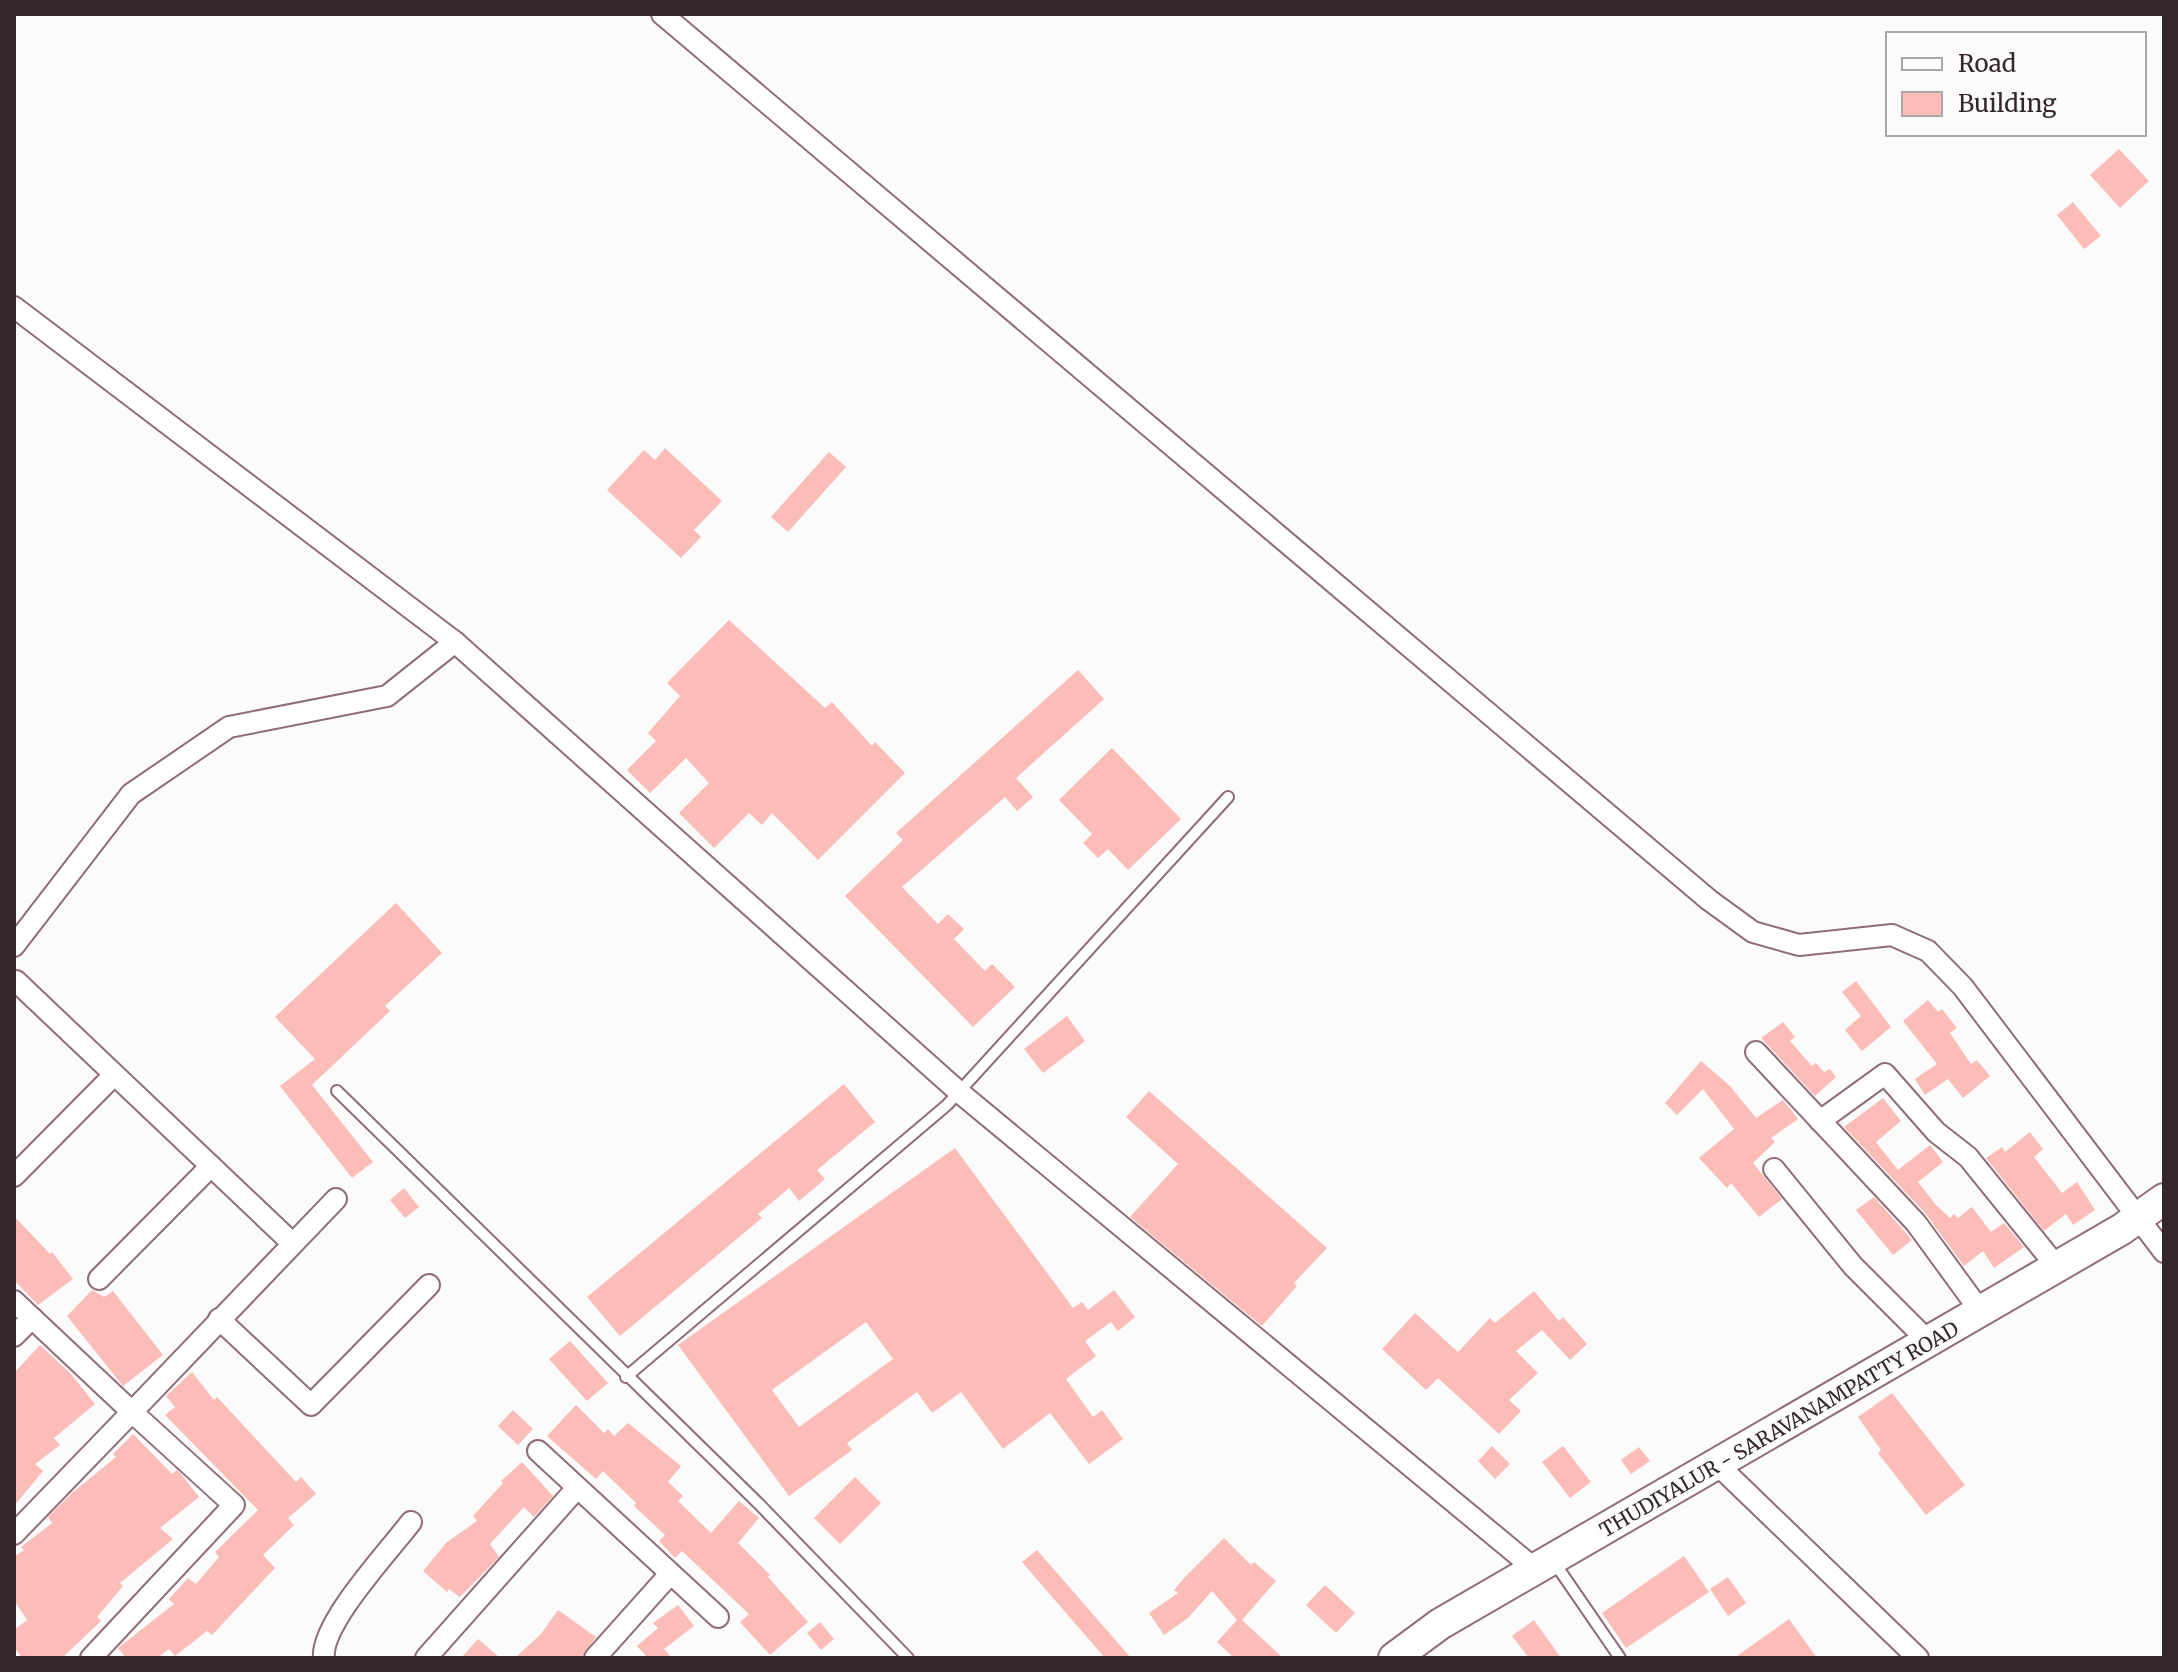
<svg xmlns="http://www.w3.org/2000/svg" width="2178" height="1672" font-family="Merriweather,serif">
<rect width="100%" height="100%" fill="#fbfbfb"/>
<g fill="#fcbcb8" fill-rule="evenodd">
<path d="M2119 149 2149 181 2120 208 2090 175Z"/>
<path d="M2073 202 2101 236 2084 249 2057 215Z"/>
<path d="M665 448 722 501 694 530 701 537 681 558 607 490 644 450 655 460Z"/>
<path d="M829 452 846 467 788 532 771 517Z"/>
<path d="M729 620 825 708 832 702 872 746 875 742 905 773 818 860 772 813 762 825 749 813 714 848 679 813 709 783 686 758 650 793 627 770 656 741 648 733 680 696 667 683Z"/>
<path d="M1078 670 1104 699 1016 778 1033 797 1017 811 1005 797 902 887 938 924 948 914 964 929 954 939 985 971 992 964 1015 987 973 1027 845 896 903 840 896 833Z"/>
<path d="M1112 748 1181 819 1128 870 1108 849 1098 858 1083 843 1092 834 1059 800Z"/>
<path d="M396 903 442 953 385 1006 390 1011 312 1085 373 1162 352 1178 280 1086 315 1059 275 1017Z"/>
<path d="M1856 981 1891 1027 1862 1051 1845 1030 1861 1016 1842 992Z"/>
<path d="M1928 1000 1938 1012 1942 1009 1957 1028 1950 1033 1971 1064 1977 1060 1990 1076 1963 1098 1948 1079 1925 1095 1915 1079 1937 1064 1903 1021Z"/>
<path d="M1067 1016 1085 1041 1043 1073 1024 1049Z"/>
<path d="M1783 1022 1795 1037 1790 1041 1812 1066 1816 1063 1824 1072 1830 1069 1836 1077 1815 1096 1761 1038Z"/>
<path d="M1701 1061 1730 1086 1756 1118 1783 1100 1798 1119 1771 1138 1775 1142 1753 1163 1782 1199 1759 1217 1731 1183 1727 1188 1699 1158 1734 1129 1703 1089 1677 1115 1665 1103Z"/>
<path d="M844 1084 875 1122 817 1170 825 1179 799 1201 789 1188 758 1214 762 1218 620 1336 587 1297Z"/>
<path d="M1149 1091 1327 1248 1294 1283 1297 1286 1262 1326 1130 1217 1178 1164 1126 1117Z"/>
<path d="M1883 1098 1901 1121 1876 1142 1898 1170 1930 1145 1943 1162 1918 1182 1936 1205 1950 1218 1954 1214 1958 1218 1972 1207 1991 1232 2004 1223 2024 1247 1994 1268 1983 1251 1964 1266 1926 1214 1844 1127Z"/>
<path d="M2030 1132 2043 1149 2034 1157 2062 1193 2077 1182 2095 1210 2073 1225 2066 1214 2044 1231 1986 1158 2002 1147 2005 1152Z"/>
<path d="M955 1148 1073 1308 1082 1302 1088 1310 1114 1290 1135 1317 1118 1331 1111 1322 1085 1341 1096 1356 1066 1379 1093 1417 1102 1410 1123 1439 1089 1464 1050 1413 1003 1449 961 1392 932 1413 917 1392 847 1443 852 1450 789 1496 678 1345ZM866 1322 893 1359 799 1427 772 1390Z"/>
<path d="M404 1188 419 1207 405 1218 390 1200Z"/>
<path d="M1874 1197 1912 1240 1893 1255 1856 1210Z"/>
<path d="M14 1216 50 1254 52 1252 73 1279 38 1305 14 1280Z"/>
<path d="M92 1290 104 1297 113 1291 163 1355 123 1386 67 1316Z"/>
<path d="M1534 1291 1559 1321 1563 1317 1587 1344 1570 1360 1542 1330 1516 1351 1538 1373 1509 1400 1521 1411 1499 1434 1438 1378 1426 1390 1382 1349 1415 1313 1458 1352 1490 1318 1495 1323Z"/>
<path d="M570 1341 608 1383 587 1401 549 1359Z"/>
<path d="M40 1345 71 1374 95 1404 54 1438 60 1445 35 1464 43 1471 14 1506V1373Z"/>
<path d="M192 1372 214 1400 217 1397 296 1482 301 1477 316 1494 288 1518 294 1525 263 1555 275 1568 212 1635 207 1631 175 1656 169 1649 157 1658H126L118 1648 174 1604 169 1599 188 1578 196 1584 219 1557 215 1552 258 1510 165 1415 175 1407 166 1396Z"/>
<path d="M1892 1393 1965 1485 1926 1515 1878 1453 1881 1450 1858 1417Z"/>
<path d="M576 1405 604 1433 608 1429 614 1436 628 1423 681 1466 668 1482 683 1496 678 1501 711 1533 739 1501 759 1518 738 1543 770 1575 768 1577 808 1622 770 1655 740 1622 749 1614 682 1551 675 1558 659 1541 665 1535 634 1506 636 1503 603 1471 596 1479 547 1436Z"/>
<path d="M513 1410 533 1429 518 1445 498 1426Z"/>
<path d="M133 1434 172 1474 177 1470 181 1474 199 1497 160 1528 173 1539 120 1583 123 1586 97 1617 101 1621 62 1658H22L14 1647V1630L27 1620 14 1600V1557L24 1550 21 1547 52 1523 48 1517 72 1493 116 1457 113 1454Z"/>
<path d="M1492 1446 1510 1464 1495 1479 1478 1461Z"/>
<path d="M1563 1446 1591 1482 1570 1498 1542 1462Z"/>
<path d="M1639 1447 1650 1461 1631 1474 1621 1460Z"/>
<path d="M522 1462 553 1496 534 1517 524 1507 490 1544 499 1557 460 1597 449 1589 447 1592 423 1571 447 1542 477 1521 473 1516 503 1483 501 1481Z"/>
<path d="M855 1477 881 1503 840 1544 814 1518Z"/>
<path d="M1224 1538 1251 1565 1254 1562 1276 1581 1242 1620 1283 1658H1234L1217 1642 1237 1620 1212 1591 1188 1618 1164 1635 1149 1613 1178 1593 1174 1590 1184 1578Z"/>
<path d="M1037 1550 1131 1658H1105L1022 1562Z"/>
<path d="M1684 1556 1709 1592 1626 1648 1602 1613Z"/>
<path d="M1728 1577 1746 1603 1728 1616 1710 1589Z"/>
<path d="M1325 1585 1355 1613 1336 1633 1306 1605Z"/>
<path d="M678 1605 694 1626 664 1649 672 1658H648L637 1646 658 1628 653 1623Z"/>
<path d="M558 1610 596 1637 581 1658H515L541 1634Z"/>
<path d="M1789 1619 1817 1658H1734Z"/>
<path d="M1534 1620 1561 1658H1529L1512 1636Z"/>
<path d="M820 1622 834 1639 821 1650 807 1633Z"/>
<path d="M478 1639 500 1658H461Z"/>
</g>
<g fill="none" stroke-linecap="round" stroke-linejoin="round">
<defs>
<g id="lane">
<path d="M337 1091 760 1505 908 1658"/>
<path d="M626 1377 947 1105 1228 797"/>
<path d="M1554 1562 1620 1658"/>
</g>
<g id="street">
<path d="M662 14 1709 900 1753 932 1799 945 1892 935 1928 951 1963 987 2164 1252"/>
<path d="M14 307 455 642 959 1092 1536 1570"/>
<path d="M14 946 131 794 229 727 387 696 455 642"/>
<path d="M16 981 291 1242"/>
<path d="M1756 1052 1916 1223 1981 1312"/>
<path d="M1820 1121 1885 1074 1936 1132 1968 1157 2057 1267"/>
<path d="M1774 1169 1853 1266 1929 1342"/>
<path d="M14 1176 114 1075"/>
<path d="M99 1279 211 1166"/>
<path d="M14 1301 132 1412 336 1199"/>
<path d="M219 1319 311 1405 429 1285"/>
<path d="M14 1336 32 1318"/>
<path d="M538 1451 718 1617"/>
<path d="M1719 1466 1918 1658"/>
<path d="M14 1534 132 1412 234 1505 91 1658"/>
<path d="M324 1658C320 1624 390 1550 411 1522"/>
<path d="M426 1658 577 1488"/>
<path d="M595 1658 670 1574"/>
</g>
<path id="secondary" d="M1394 1658 1440 1624 2122 1229 2164 1199"/>
</defs>
<use href="#lane" stroke="#8f6d77" stroke-width="14"/>
<use href="#street" stroke="#8f6d77" stroke-width="24"/>
<use href="#secondary" stroke="#8f6d77" stroke-width="34"/>
<use href="#lane" stroke="#fff" stroke-width="10"/>
<use href="#street" stroke="#fff" stroke-width="20"/>
<use href="#secondary" stroke="#fff" stroke-width="30"/>
</g>
<g text-anchor="middle" dominant-baseline="central" stroke-width="6" stroke-linejoin="round" paint-order="stroke">
<g font-size="20" fill="#34262a" stroke="#fbfbfb">
<text transform="translate(1779 1429) rotate(-30)">THUDIYALUR - SARAVANAMPATTY ROAD</text>
</g>
</g>
<rect width="2178" height="1672" fill="none" stroke="#34262a" stroke-width="32"/>
<rect x="1886" y="32" width="260" height="104" fill="#fbfbfb" stroke="#aba6a7" stroke-width="2"/>
<rect x="1902" y="58" width="40" height="12" fill="#ffffff" stroke="#aba6a7" stroke-width="2"/>
<text x="1958" y="72" font-size="24" fill="#34262a">Road</text>
<rect x="1902" y="92" width="40" height="24" fill="#fcbcb8" stroke="#aba6a7" stroke-width="2"/>
<text x="1958" y="112" font-size="24" fill="#34262a">Building</text>
</svg>
